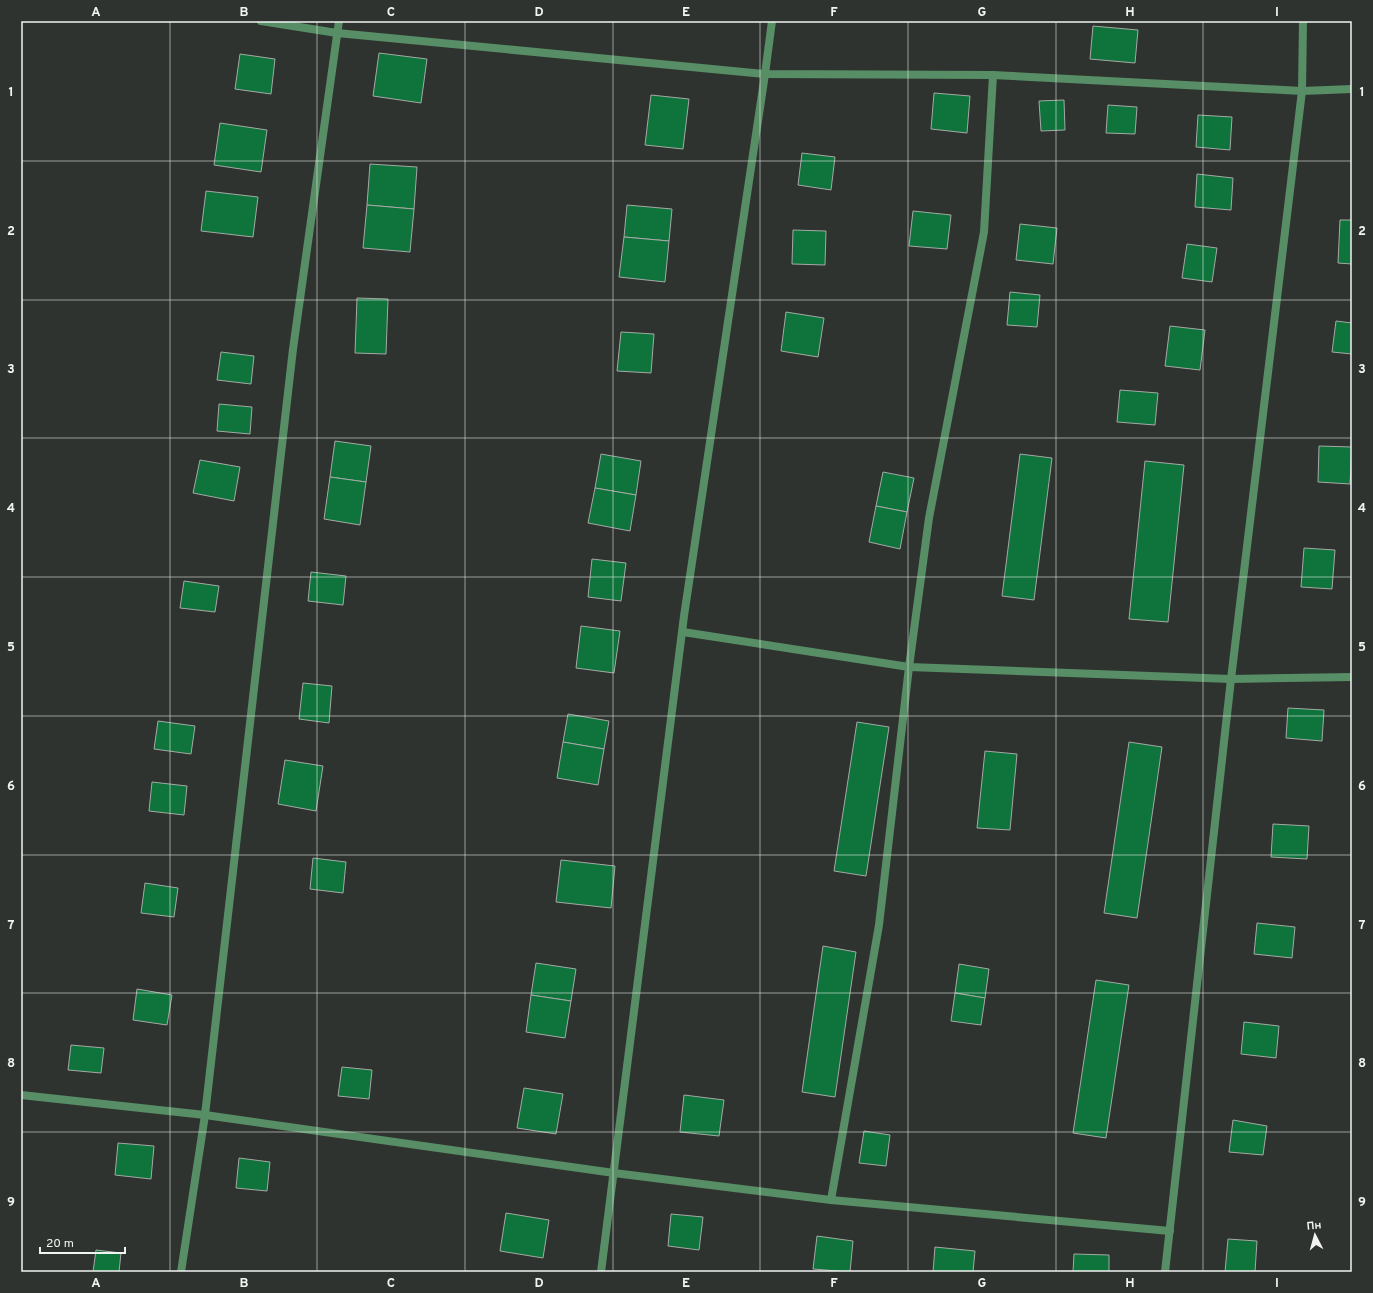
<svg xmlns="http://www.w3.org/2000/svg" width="1373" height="1293" font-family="Overpass,sans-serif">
<rect width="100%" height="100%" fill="#2f3330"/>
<g fill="#0f743b" stroke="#a5a9a6">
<path d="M1093 26 1138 30 1135 63 1090 59Z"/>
<path d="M379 53 427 59 421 103 373 96Z"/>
<path d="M240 54 275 59 271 94 235 89Z"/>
<path d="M934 93 970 96 967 133 931 129Z"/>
<path d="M651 95 689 99 683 149 645 145Z"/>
<path d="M1064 100 1065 130 1041 131 1039 101Z"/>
<path d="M1108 105 1137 107 1135 134 1106 133Z"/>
<path d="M1198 115 1232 117 1230 150 1196 147Z"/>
<path d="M220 123 267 130 261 172 214 165Z"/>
<path d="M802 153 835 157 831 190 798 185Z"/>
<path d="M370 164 417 167 414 209 367 205Z"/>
<path d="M1197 174 1233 178 1231 210 1195 207Z"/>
<path d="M206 191 258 197 253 237 201 231Z"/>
<path d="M367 205 414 209 410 252 363 248Z"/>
<path d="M627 205 672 209 669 241 624 237Z"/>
<path d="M913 211 951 215 947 249 909 246Z"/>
<path d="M1340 220H1352V264L1338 263Z"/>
<path d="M1020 224 1057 228 1053 264 1016 260Z"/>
<path d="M793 230 826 231 825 265 792 264Z"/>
<path d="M624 237 669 241 665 282 619 277Z"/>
<path d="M1187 244 1217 248 1212 282 1182 278Z"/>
<path d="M1010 292 1040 295 1037 327 1007 325Z"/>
<path d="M357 298 388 299 386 354 355 353Z"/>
<path d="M786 312 824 318 818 357 781 351Z"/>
<path d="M1336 321 1352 323V354L1332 352Z"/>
<path d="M1170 326 1205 330 1200 370 1165 366Z"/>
<path d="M621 332 654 334 651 373 617 371Z"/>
<path d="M221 352 254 356 251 384 217 380Z"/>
<path d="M1120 390 1158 393 1155 425 1117 422Z"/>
<path d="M219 404 252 407 250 434 217 431Z"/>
<path d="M335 441 371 446 366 482 330 477Z"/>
<path d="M1319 446 1352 447 1350 484 1318 482Z"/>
<path d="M601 454 641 461 636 495 595 488Z"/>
<path d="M1020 454 1052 458 1034 600 1002 596Z"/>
<path d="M200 460 240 467 234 501 193 493Z"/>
<path d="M1145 461 1184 465 1168 622 1129 619Z"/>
<path d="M883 472 914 478 907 512 876 506Z"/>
<path d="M330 477 366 482 360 525 324 519Z"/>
<path d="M595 488 636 495 630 531 588 523Z"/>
<path d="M876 506 907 512 900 549 869 542Z"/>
<path d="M1304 548 1335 550 1332 589 1301 587Z"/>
<path d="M592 559 626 563 621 601 588 597Z"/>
<path d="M311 572 346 576 343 605 308 601Z"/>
<path d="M184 581 219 586 215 612 180 608Z"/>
<path d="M581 626 620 631 614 673 576 668Z"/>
<path d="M303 683 332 686 329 723 299 719Z"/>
<path d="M1288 708 1324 710 1322 741 1286 738Z"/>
<path d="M568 714 609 721 604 749 563 742Z"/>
<path d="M158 721 195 726 191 754 154 749Z"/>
<path d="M857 722 889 727 866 876 834 871Z"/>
<path d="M563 742 604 749 598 785 557 778Z"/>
<path d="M1129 742 1162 747 1137 918 1104 913Z"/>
<path d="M985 751 1017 754 1010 830 977 828Z"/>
<path d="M285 760 323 766 316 811 278 804Z"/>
<path d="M152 782 187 786 184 815 149 811Z"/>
<path d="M1273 824 1309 826 1307 859 1271 857Z"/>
<path d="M313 858 346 862 343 893 310 889Z"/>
<path d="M561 860 615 866 611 908 556 902Z"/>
<path d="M145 883 178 888 174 917 141 913Z"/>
<path d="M1257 923 1295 927 1292 958 1254 954Z"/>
<path d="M823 946 856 952 835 1097 802 1092Z"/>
<path d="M536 963 576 969 571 1001 531 995Z"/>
<path d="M959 964 989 969 985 998 955 993Z"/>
<path d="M1096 980 1129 985 1106 1138 1073 1133Z"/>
<path d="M137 989 172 995 167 1025 133 1020Z"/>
<path d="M955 993 985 998 981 1025 951 1021Z"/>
<path d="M531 995 571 1001 565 1038 526 1032Z"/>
<path d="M1244 1022 1279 1026 1276 1058 1241 1054Z"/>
<path d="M71 1045 104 1048 101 1073 68 1070Z"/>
<path d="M342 1067 372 1070 369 1099 338 1096Z"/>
<path d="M524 1088 563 1094 556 1134 517 1128Z"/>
<path d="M684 1095 724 1100 719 1136 680 1132Z"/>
<path d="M1233 1120 1267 1126 1263 1155 1229 1152Z"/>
<path d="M864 1131 890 1135 886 1166 859 1163Z"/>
<path d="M118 1143 154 1146 151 1179 115 1175Z"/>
<path d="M239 1158 270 1162 267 1191 236 1188Z"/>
<path d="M506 1213 549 1220 543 1258 500 1251Z"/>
<path d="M671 1214 703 1217 699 1250 668 1246Z"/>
<path d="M817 1236 853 1241 850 1272 813 1269Z"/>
<path d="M1228 1239 1257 1241 1255 1272H1225Z"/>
<path d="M935 1247 975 1251 973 1272H933Z"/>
<path d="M96 1250 121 1253 119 1272H93Z"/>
<path d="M1074 1254 1109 1255V1272H1073Z"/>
</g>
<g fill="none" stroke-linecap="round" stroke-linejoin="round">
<g stroke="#588e66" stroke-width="8">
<path d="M261 21 337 33 765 74 993 75 1302 91 1352 89"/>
<path d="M683 632 909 667 1231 679 1352 677"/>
<path d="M21 1095 205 1115 614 1173 831 1200 1170 1231"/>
<path d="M831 1200 879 925 909 667 929 518 984 232 993 75"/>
<path d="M181 1272 205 1115 293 349 339 21"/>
<path d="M601 1272 684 616 765 74 772 21"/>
<path d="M1165 1272 1231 679 1302 91 1303 21"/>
</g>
</g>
<path fill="none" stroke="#f1f4f2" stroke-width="1" stroke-opacity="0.55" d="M170 21V1272M317 21V1272M465 21V1272M613 21V1272M760 21V1272M908 21V1272M1056 21V1272M1203 21V1272M21 161H1352M21 300H1352M21 438H1352M21 577H1352M21 716H1352M21 855H1352M21 993H1352M21 1132H1352"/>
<rect width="1373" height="1293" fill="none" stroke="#2f3330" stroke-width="44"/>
<g transform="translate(1315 1235) rotate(354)" stroke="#2f3330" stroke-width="3" paint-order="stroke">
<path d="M0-3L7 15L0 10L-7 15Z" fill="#f1f4f2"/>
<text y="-6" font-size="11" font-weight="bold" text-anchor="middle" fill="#f1f4f2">Пн</text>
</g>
<path d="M40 1247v6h85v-6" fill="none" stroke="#f1f4f2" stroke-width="2"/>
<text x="46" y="1247" font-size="12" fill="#f1f4f2" stroke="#2f3330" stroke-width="3" paint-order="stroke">20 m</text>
<rect x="22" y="22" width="1329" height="1249" fill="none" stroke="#f1f4f2" stroke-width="1.5"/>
<g font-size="13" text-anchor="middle" font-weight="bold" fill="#f1f4f2">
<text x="96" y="16">A</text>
<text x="244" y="16">B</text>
<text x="391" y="16">C</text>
<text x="539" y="16">D</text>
<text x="686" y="16">E</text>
<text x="834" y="16">F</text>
<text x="982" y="16">G</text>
<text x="1130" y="16">H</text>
<text x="1277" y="16">I</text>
<text x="11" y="96">1</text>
<text x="1362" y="96">1</text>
<text x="11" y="235">2</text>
<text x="1362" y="235">2</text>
<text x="11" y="373">3</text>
<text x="1362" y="373">3</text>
<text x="11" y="512">4</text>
<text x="1362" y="512">4</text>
<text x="11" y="651">5</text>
<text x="1362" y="651">5</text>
<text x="11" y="790">6</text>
<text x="1362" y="790">6</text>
<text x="11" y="929">7</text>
<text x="1362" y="929">7</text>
<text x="11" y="1067">8</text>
<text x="1362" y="1067">8</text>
<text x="11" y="1206">9</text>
<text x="1362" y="1206">9</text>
<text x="96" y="1287">A</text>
<text x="244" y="1287">B</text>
<text x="391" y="1287">C</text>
<text x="539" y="1287">D</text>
<text x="686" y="1287">E</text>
<text x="834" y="1287">F</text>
<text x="982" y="1287">G</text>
<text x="1130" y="1287">H</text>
<text x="1277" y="1287">I</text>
</g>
</svg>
